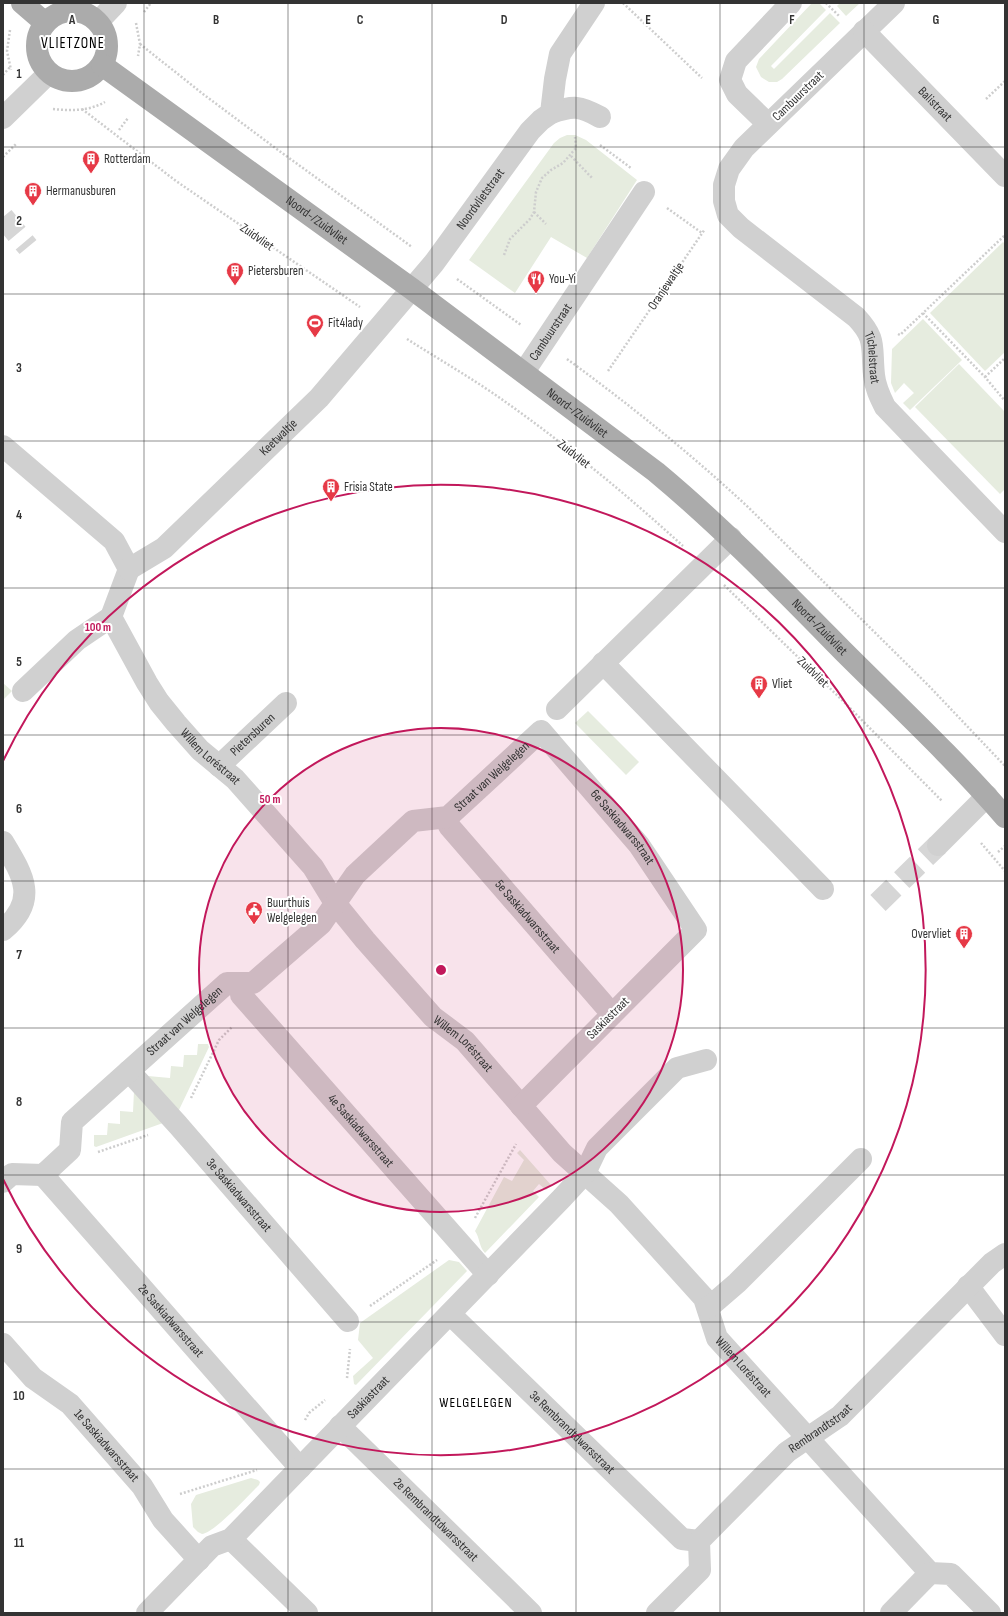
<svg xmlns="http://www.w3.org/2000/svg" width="1008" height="1616" font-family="'Sofia Sans Condensed',sans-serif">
<rect width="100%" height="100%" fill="#fff"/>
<g fill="#e6ecdf">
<path d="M812 3H819L826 10 771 66 774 69 830 13 840 23 782 79 777 82H769L761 77 756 67 759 59Z"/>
<path d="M840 3H860L846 16 837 6Z"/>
<path d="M567 135H575L586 140 637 180 587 258 551 237 515 293 469 260 554 143 560 138Z"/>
<path d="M1003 242 1005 244V352L985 371 930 313Z"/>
<path d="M923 319 962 360 910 410 903 403 914 393 904 383 895 393 891 383 892 349Z"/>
<path d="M959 364 1005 412V489L1000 494 915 407Z"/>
<path d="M3 683 12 691 3 700Z"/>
<path d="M588 711 639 762 626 775 575 723Z"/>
<path d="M198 1044H208L209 1047 178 1112 148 1076 170 1078 171 1066 183 1067 184 1055H197Z"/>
<path d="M134 1091 163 1123 96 1147 94 1146V1135H107L108 1123 120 1124V1111L133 1112Z"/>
<path d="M520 1150 551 1185 546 1190 539 1184 533 1191 539 1197 485 1253C479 1247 480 1238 475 1231L504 1177 512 1181 524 1160 517 1153Z"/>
<path d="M449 1260 459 1262 467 1271 356 1385 354 1384 353 1376 373 1358 358 1340 360 1323Z"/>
<path d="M251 1478 258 1480 260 1482 259 1485C249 1495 214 1533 202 1534L198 1532 193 1527 191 1504 196 1495Z"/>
</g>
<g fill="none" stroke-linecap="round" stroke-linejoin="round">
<g stroke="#d6d6d6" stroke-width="22" stroke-dasharray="22 11" stroke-linecap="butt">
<path d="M3 217 28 247"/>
<path d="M878 903 938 845"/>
</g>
<g stroke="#cdcdcd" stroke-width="2.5" stroke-dasharray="2 2" stroke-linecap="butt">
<path d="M623 3 702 78"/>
<path d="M826 3 840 17"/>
<path d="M144 12 151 3"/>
<path d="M136 23 140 44 138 56"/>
<path d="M10 30 7 51 11 70"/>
<path d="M140 44 203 94 278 150 412 247"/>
<path d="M3 75 10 67"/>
<path d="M986 99 1005 81"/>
<path d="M53 109C71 111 89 111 105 102"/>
<path d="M82 109 176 181 360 307"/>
<path d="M119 130 128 118"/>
<path d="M600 145 631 168"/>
<path d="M571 156 593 179"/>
<path d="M3 157 17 143"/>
<path d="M667 208 702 233"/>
<path d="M534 212 546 224"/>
<path d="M504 255 510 239 530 219 534 212 536 192 542 178 551 170 563 163 576 148 575 137"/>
<path d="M457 279 521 325"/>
<path d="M923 313 985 377 1005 401"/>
<path d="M898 334 900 335 1005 235"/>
<path d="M407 339C440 360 475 380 507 403 569 447 627 495 683 546"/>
<path d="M567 359C630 405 691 454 748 507L929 686 1005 766"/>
<path d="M608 371 705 229"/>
<path d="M985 377 1005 358"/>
<path d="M724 585 845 703 942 801"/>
<path d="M981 843 1005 871"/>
<path d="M998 852 1005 846"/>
<path d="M191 1098 219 1040 232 1027"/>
<path d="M98 1152 148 1135"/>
<path d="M475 1218 516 1144"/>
<path d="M370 1306 437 1260"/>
<path d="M347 1378 350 1349"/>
<path d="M305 1420 309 1413 325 1400"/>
<path d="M180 1494 257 1470"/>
</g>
<g stroke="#d0d0d0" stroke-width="22">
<path id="s1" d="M894 3 744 148 729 169 724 185V201L728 215 741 228 856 317C877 339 871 347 874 375 875 387 880 397 885 407L1005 532"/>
<path d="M98 22 116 3"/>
<path id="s2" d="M864 31 1005 176"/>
<path d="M551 113C574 105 580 106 600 117"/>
<path d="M3 118 49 73"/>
<path d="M768 124 737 94 730 80 736 61 791 3"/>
<path id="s3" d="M524 372 644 192"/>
<path id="s4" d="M3 446 114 541 129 569 111 617 147 683 159 702 176 723 200 750 235 779 313 867 335 903 365 940 433 1017 465 1041 562 1153 619 1204 704 1298 717 1338 930 1573 951 1574 990 1613"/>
<path id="s5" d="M129 569 164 548 319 398 434 263 530 131 541 120 551 113 555 79 560 54 594 3"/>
<path d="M603 663 823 889"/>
<path d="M23 691 77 640 111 617"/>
<path d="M557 709 731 538"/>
<path id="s6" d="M219 766 286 703"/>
<path id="s7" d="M448 817 449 826 612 1014"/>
<path d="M3 842C23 875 39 900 3 930"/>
<path d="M938 845 987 796"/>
<path id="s8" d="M241 983V995L249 1004 488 1275"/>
<path id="s9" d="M129 1071 178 1125 348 1321"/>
<path id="s10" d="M43 1175 300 1468"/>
<path id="s11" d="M3 1182 12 1174 43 1175 70 1150 72 1122 227 983H253L321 924 355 875 413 821 448 817 541 731 639 845 696 930 521 1106"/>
<path d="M968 1286 1005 1335"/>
<path d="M708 1308 737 1283 861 1159"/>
<path id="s12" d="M450 1314 682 1539 699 1541"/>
<path id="s13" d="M3 1344 33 1378 70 1404 142 1486 163 1520 199 1560"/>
<path id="s14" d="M340 1426 531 1613"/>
<path d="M231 1539 307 1613"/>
<path id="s15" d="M147 1613 212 1546 231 1539 562 1198 585 1173 597 1148 677 1068 706 1060"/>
<path id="s16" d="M657 1613 700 1570 699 1541 787 1452 840 1416 992 1263 1005 1254"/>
<path d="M891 1613 930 1573"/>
</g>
<g stroke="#ababab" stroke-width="22">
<path d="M22 3 44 22"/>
<circle cx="72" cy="46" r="35"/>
<path id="s17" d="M102 65 412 289 656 472C722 527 782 589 842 650 897 705 954 758 1005 817"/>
</g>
</g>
<path fill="none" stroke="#333" stroke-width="1" stroke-opacity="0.55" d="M144 3V1613M288 3V1613M432 3V1613M576 3V1613M720 3V1613M864 3V1613M3 147H1005M3 294H1005M3 441H1005M3 588H1005M3 735H1005M3 881H1005M3 1028H1005M3 1175H1005M3 1322H1005M3 1469H1005"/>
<circle cx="441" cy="970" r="242" fill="#c2185b" fill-opacity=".12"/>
<g fill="none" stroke="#c2185b" stroke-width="2">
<circle cx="441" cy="970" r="242"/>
<path d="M3 761A485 485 0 1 1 3 1179"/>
</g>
<defs>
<symbol id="building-pin" viewBox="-11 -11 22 30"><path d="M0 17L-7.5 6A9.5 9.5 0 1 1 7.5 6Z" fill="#e63946" stroke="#fff"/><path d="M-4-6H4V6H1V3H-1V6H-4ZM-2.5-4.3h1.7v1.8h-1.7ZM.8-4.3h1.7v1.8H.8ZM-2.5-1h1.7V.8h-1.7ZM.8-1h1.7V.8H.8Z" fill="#fff"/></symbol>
<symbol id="restaurant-pin" viewBox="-11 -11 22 30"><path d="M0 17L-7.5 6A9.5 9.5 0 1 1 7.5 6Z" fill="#e63946" stroke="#fff"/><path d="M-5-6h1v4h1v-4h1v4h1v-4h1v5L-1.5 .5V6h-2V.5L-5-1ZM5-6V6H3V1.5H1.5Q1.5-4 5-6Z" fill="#fff"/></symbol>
<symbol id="stadium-pin" viewBox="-11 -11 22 30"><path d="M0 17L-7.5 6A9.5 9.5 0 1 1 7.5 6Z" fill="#e63946" stroke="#fff"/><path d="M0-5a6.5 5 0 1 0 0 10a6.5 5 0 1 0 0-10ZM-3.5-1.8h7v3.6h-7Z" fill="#fff"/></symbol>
<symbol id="civic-pin" viewBox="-11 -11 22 30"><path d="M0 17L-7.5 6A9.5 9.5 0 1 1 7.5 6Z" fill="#e63946" stroke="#fff"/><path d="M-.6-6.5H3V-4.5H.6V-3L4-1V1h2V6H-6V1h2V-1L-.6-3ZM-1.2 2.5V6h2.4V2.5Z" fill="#fff"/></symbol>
</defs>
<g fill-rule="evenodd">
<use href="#building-pin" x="81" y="149" width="20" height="27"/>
<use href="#building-pin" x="23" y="181" width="20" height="27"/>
<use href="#building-pin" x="225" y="261" width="20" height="27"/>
<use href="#restaurant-pin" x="526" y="269" width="20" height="27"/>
<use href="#stadium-pin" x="305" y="313" width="20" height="27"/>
<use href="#building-pin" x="321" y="477" width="20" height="27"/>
<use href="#building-pin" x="749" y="674" width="20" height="27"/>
<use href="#civic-pin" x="244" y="900" width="20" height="27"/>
<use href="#building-pin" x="954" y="924" width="20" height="27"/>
</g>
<g text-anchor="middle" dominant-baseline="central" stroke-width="4" stroke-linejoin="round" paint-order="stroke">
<g font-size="13" fill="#333" stroke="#fff">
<text transform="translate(798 96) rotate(-44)">Cambuurstraat</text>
<text stroke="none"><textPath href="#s2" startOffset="102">Balistraat</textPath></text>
<text stroke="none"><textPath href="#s5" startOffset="513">Noordvlietstraat</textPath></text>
<text stroke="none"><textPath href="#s17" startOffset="265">Noord-/Zuidvliet</textPath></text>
<text transform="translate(257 237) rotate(35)">Zuidvliet</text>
<text transform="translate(666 286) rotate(-56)">Oranjewaltje</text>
<text stroke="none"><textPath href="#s3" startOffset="48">Cambuurstraat</textPath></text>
<text stroke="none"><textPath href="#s1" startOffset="491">Tichelstraat</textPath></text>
<text stroke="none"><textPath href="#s17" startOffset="589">Noord-/Zuidvliet</textPath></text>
<text stroke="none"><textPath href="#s5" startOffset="200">Keetwaltje</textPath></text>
<text transform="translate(574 454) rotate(38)">Zuidvliet</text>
<text stroke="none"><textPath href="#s17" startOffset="913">Noord-/Zuidvliet</textPath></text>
<text transform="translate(813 672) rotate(44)">Zuidvliet</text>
<text stroke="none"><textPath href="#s6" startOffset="46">Pietersburen</textPath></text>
<text stroke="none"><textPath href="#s4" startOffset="402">Willem Loréstraat</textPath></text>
<text stroke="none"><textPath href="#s11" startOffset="666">Straat van Welgelegen</textPath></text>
<text stroke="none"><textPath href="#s11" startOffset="859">6e Saskiadwarsstraat</textPath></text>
<text stroke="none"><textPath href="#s7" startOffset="129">5e Saskiadwarsstraat</textPath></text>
<text transform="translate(608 1018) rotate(-45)">Saskiastraat</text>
<text stroke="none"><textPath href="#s11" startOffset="259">Straat van Welgelegen</textPath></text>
<text stroke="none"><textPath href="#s4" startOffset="786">Willem Loréstraat</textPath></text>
<text stroke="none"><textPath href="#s8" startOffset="193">4e Saskiadwarsstraat</textPath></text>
<text stroke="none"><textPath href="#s9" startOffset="166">3e Saskiadwarsstraat</textPath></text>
<text stroke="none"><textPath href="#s10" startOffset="194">2e Saskiadwarsstraat</textPath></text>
<text stroke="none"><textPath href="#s4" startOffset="1218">Willem Loréstraat</textPath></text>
<text stroke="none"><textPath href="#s15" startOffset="311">Saskiastraat</textPath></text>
<text stroke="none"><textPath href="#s16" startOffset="256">Rembrandtstraat</textPath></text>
<text stroke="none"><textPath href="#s12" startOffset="170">3e Rembrandtdwarsstraat</textPath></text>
<text stroke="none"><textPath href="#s13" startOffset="146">1e Saskiadwarsstraat</textPath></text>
<text stroke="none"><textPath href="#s14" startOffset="134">2e Rembrandtdwarsstraat</textPath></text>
</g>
<g font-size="13" fill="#333" stroke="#fff" text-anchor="start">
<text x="104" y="159">Rotterdam</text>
<text x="46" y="191">Hermanusburen</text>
<text x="248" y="271">Pietersburen</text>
<text x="549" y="279">You-Yi</text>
<text x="328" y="323">Fit4lady</text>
<text x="344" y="487">Frisia State</text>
<text x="772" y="684">Vliet</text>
<text x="267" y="903">Buurthuis<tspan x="267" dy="15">Welgelegen</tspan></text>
<text x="951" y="934" text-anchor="end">Overvliet</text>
</g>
<g font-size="14" letter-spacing="1" fill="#000" stroke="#fff">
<text x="476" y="1402">WELGELEGEN</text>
</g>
<g font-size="15" letter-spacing="1" fill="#000" stroke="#fff">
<text x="73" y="43">VLIETZONE</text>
</g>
</g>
<g font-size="13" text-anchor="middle" font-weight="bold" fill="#333" stroke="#fff" stroke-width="4" stroke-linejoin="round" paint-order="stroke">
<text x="72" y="24">A</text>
<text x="216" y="24">B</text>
<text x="360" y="24">C</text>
<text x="504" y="24">D</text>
<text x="648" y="24">E</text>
<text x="792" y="24">F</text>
<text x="936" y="24">G</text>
<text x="19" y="78">1</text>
<text x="19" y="225">2</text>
<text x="19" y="372">3</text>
<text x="19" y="519">4</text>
<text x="19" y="666">5</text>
<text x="19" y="813">6</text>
<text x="19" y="959">7</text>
<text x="19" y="1106">8</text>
<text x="19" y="1253">9</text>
<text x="19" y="1400">10</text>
<text x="19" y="1547">11</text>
</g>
<circle cx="441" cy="970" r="6" fill="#c2185b" stroke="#fff" stroke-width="2"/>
<g font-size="12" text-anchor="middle" font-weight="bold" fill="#c2185b" stroke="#fff" stroke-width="4" stroke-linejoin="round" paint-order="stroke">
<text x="98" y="631">100 m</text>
<text x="270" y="803">50 m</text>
</g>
<rect width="1008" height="1616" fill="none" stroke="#333333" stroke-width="8"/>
</svg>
